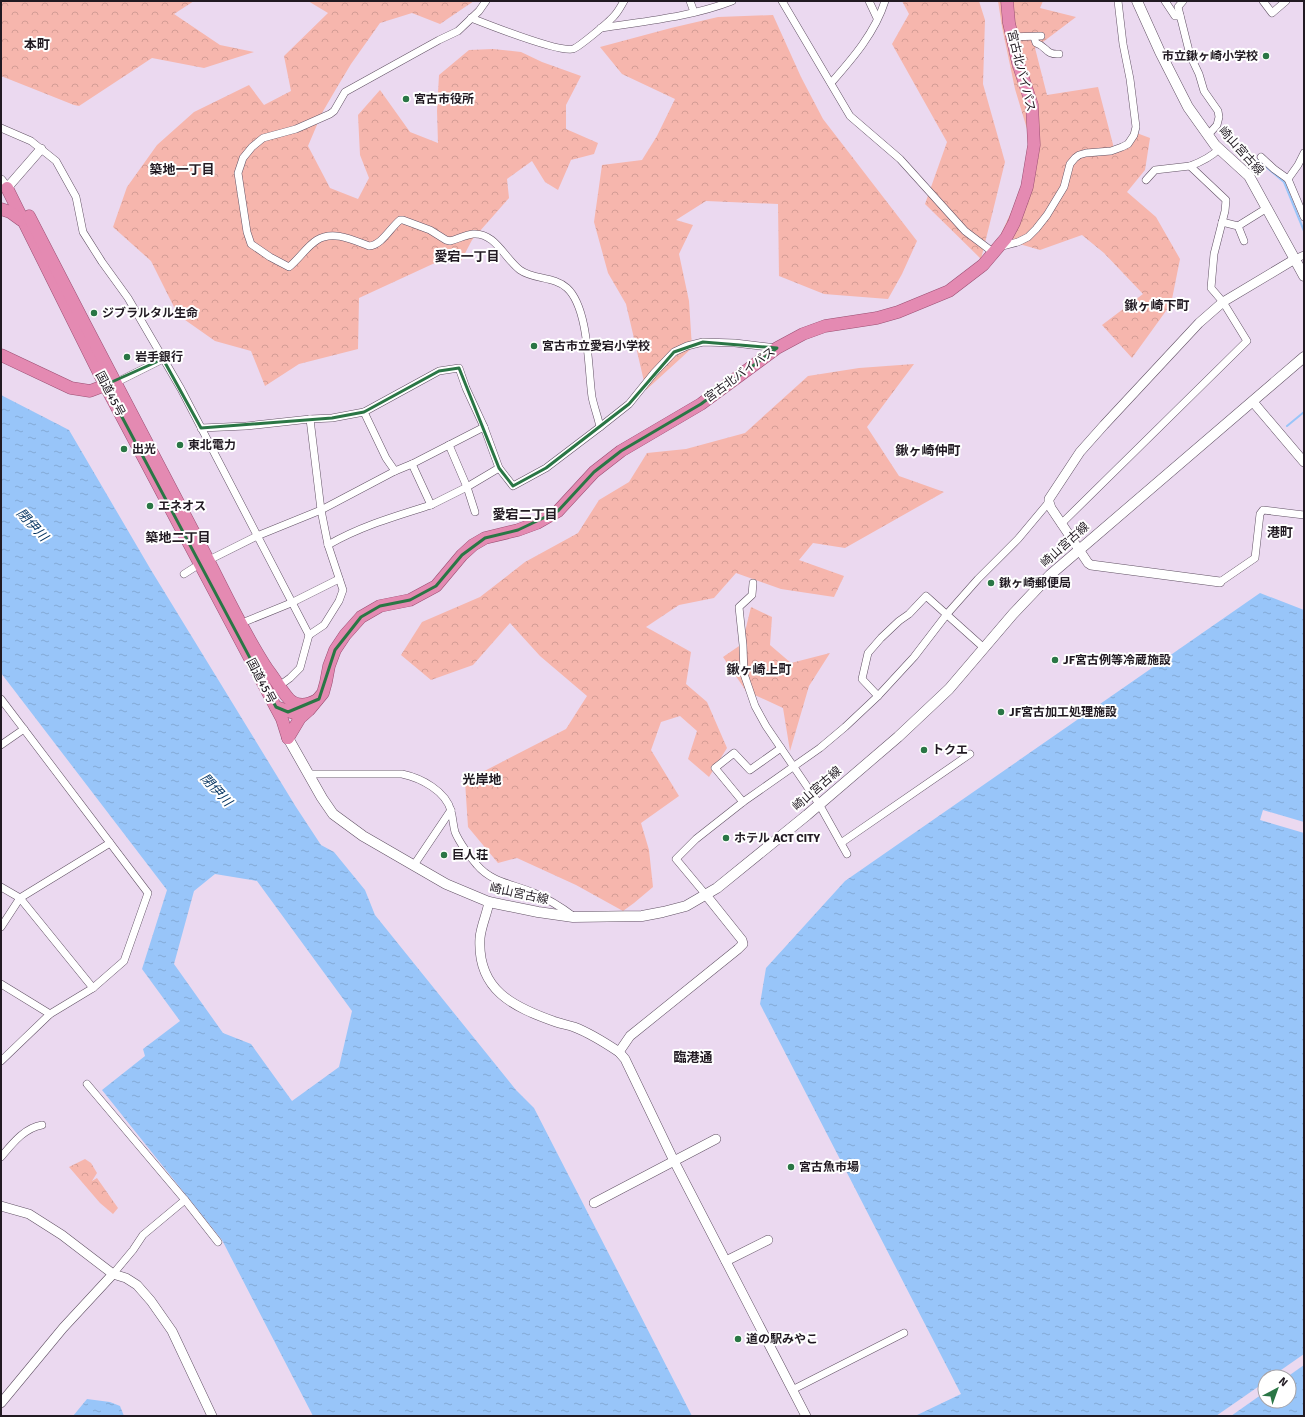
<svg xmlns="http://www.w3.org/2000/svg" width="1305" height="1417" font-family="Signika,'Noto Sans JP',sans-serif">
<defs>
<pattern id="forest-crowns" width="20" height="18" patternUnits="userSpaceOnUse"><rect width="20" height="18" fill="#f6b6ad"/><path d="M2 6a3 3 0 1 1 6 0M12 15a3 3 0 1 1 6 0" fill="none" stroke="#d39c95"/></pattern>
<pattern id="water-ripples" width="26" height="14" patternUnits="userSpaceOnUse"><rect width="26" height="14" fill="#98c5f9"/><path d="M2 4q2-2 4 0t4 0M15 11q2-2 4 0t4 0" fill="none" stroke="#83a9d5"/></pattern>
</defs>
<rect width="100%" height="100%" fill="#ebd9f0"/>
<g fill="url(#forest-crowns)">
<path d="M1 1H194L174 14 220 45 254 52 204 68 152 58 79 106 74 105 1 76Z"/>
<path d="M308 1H474L440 24 412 13 380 23 351 64 336 89 322 113 308 146 330 188 358 199 369 178 360 155 358 115 380 90 410 132 438 143 437 111 439 75 469 50 493 49 521 52 542 62 581 76 566 105V129L598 143 594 154 571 160 558 190 545 182 532 161 507 179 509 198 472 240 461 261 437 262 359 298 358 349 299 364 265 386 251 351 215 341 178 315 151 261 113 227 127 187 157 145 194 112 249 85 264 105 291 91 284 56 328 13Z"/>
<path d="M902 1H979L985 20 983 84 1005 162 981 259 925 204 947 142 892 44 909 14Z"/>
<path d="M998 1H1043L1040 8 1076 17 1035 48 1047 95 1098 87 1115 152 1134 132 1150 138 1145 170 1127 192 1156 217 1180 259 1171 304 1132 358 1102 325 1143 294 1104 253 1082 235 1040 250 999 238 1036 159 1015 89 1002 27Z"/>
<path d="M773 15 801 77 823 119 917 241 902 274 888 299 824 294 779 276 778 204 706 201 676 220 693 225 679 254 689 301 692 348 646 390 626 304 608 273 594 222 602 165 642 160 657 136 675 99 622 74 600 47 671 28 718 17Z"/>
<path d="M914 364 867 427 899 476 944 492 845 548 813 543 799 560 844 576 834 597 781 589 736 573 714 598 679 605 646 627 691 652 686 684 707 702 727 748 709 777 688 759 697 731 680 716 661 722 651 750 679 796 641 823 649 850 653 887 634 903 623 911 576 885 517 858 498 863 468 827 465 781 566 729 587 696 540 656 510 623 473 665 431 680 401 655 422 622 480 597 525 562 578 533 599 500 629 482 647 453 686 449 745 433 808 376 859 368Z"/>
<path d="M751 607 772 617 770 645 791 663 830 653 809 686 790 751 783 708 746 691 723 657 742 644Z"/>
<path d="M85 1159 91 1163 97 1173 92 1181 97 1178 118 1208 113 1214 100 1203 69 1167Z"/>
</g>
<g fill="url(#water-ripples)" fill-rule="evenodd">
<path d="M1 395 69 430 151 570 296 807 321 845 334 852 365 890 375 915 516 1090 534 1108 692 1416H313L222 1240 102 1090 145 1056 143 1049 180 1021 142 969 167 890 1 673ZM215 874 257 881 352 1011 339 1067 292 1101 251 1044 223 1033 174 964 194 891Z"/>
<path d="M1260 593 1304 610V1416H915L961 1394 760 1004 766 968 845 881ZM1265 1377H1289V1401H1265Z"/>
<path d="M87 1399 110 1402 120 1406 124 1416H73Z"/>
</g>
<g fill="#ebd9f0">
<path d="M1263 810 1304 822V833L1260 820Z"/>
<path d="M1304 1354V1365L1287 1377H1271Z"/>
<path d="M1265 1382V1392L1231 1416H1216Z"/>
</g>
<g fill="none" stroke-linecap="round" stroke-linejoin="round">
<g stroke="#98c5f9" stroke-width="2">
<path d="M1258 160 1284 182 1304 231"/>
<path d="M1287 426 1304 412"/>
</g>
<defs>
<g id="minor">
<path d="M690 1 694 12"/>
<path d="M782 1 850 116 900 159 965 231 994 253"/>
<path d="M869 1 877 18"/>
<path d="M1165 1 1175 16H1180"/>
<path d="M1183 1 1178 7 1190 55 1199 74 1204 91 1218 111 1219 117 1217 125 1208 135"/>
<path d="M1263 1 1272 13 1286 1"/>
<path d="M471 18C489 25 559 53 573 49 579 47 609 22 614 16 618 12 621 6 624 1"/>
<path d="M601 28C645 21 691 17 732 1"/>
<path d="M1012 37 1041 36"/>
<path d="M1034 37 1036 43C1048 47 1045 55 1059 54"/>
<path d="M831 83C852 59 875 33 885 1"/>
<path d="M1 128 31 141 56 161 76 197 83 232 102 262 128 298 181 389 309 635 324 625 339 601 343 590 328 545 321 510 310 419"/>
<path d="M1304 153 1298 165 1288 179 1304 217"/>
<path d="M1261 157 1274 169 1288 179"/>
<path d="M1146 180 1155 170 1190 166"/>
<path d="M1222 222 1238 226 1267 208"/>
<path d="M1238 226 1244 241"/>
<path d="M999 247 1018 242 1028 237 1036 229 1047 215 1064 187 1070 164 1075 158 1079 155 1086 153 1111 151 1122 147 1128 144 1134 135 1136 127 1130 79 1123 44 1118 1"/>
<path d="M1295 259 1304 255"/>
<path d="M114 382 121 380 163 359"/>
<path d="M364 412 386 458 395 471"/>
<path d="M600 427 629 404 654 373 674 352 687 346 703 342 735 343 777 348"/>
<path d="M201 428 246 426 310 419 332 418 364 412 439 371 459 368 466 388 484 427 499 468 513 486 546 468 600 427C598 417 594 407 592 397 588 369 589 308 567 288 554 276 534 280 520 270 505 259 495 232 473 234 465 235 458 239 450 241L446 240 430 230 403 220H400C390 228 382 245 369 246 353 240 333 230 317 240 307 246 299 259 289 267L270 257 251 244 247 232 238 173 243 158 252 147 263 138 296 129 330 114 334 111 345 92 439 40 458 31 479 11 486 1"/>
<path d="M449 445 467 487 475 512"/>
<path d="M431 505 467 487 499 468"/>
<path d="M1061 524 1247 341 1223 302 1211 288 1214 254 1225 211 1226 200 1190 166C1201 162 1210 158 1219 149"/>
<path d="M328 545C361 526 396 516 431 505L412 464"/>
<path d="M184 574 195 567 257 536 321 510 395 471 412 464 484 427"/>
<path d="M1220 582 1255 558 1260 514 1263 510 1304 515"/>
<path d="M753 583 752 595 739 607 743 645 744 674 755 706 766 726 819 804 847 854"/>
<path d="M237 625 291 603 339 579"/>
<path d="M279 686 290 678 300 668 309 635"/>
<path d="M878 696 862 679 868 653 881 638 899 621 909 614 926 596 984 648"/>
<path d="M1 699 148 893 124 961 93 988 50 1014 1 1061"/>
<path d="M1 745 24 729"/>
<path d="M308 774H402C421 778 446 791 451 811 453 818 453 825 455 832 459 842 470 857 477 865 492 883 514 884 534 893 548 899 561 907 573 916"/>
<path d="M743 802 715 768 734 753 750 770 781 748"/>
<path d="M841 843 970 754"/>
<path d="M414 865 451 810"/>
<path d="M1 887 20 898 93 988"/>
<path d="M706 895 676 859 696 839 743 802 820 748 845 727 878 696 914 657 947 614 978 579 1018 539 1049 502"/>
<path d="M1 927 20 898 110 843"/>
<path d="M1 984 50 1014"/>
<path d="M87 1084 185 1200 218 1242"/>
<path d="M1 1157C12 1144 24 1128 42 1125"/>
<path d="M113 1274 133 1250 143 1235 185 1200"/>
<path d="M792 1390 904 1333"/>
</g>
<g id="tertiary">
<path d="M1 180 7 188 41 149"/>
<path d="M1253 402 1304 462"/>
<path d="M1220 582 1091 565 1088 563 1051 508 1049 502V499L1080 452 1104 425 1199 323 1223 302 1295 259"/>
<path d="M489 902C487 914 481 926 480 938 477 990 513 1007 556 1022 562 1024 568 1025 574 1027 590 1033 604 1042 619 1052L630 1036 738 949 743 944 742 940 706 895"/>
<path d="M619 1052 625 1059 674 1161 806 1416"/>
<path d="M594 1203 716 1139"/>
<path d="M1 1206 29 1214 62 1235 113 1274 126 1278 137 1285 151 1301 172 1331 212 1416"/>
<path d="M726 1261 768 1240"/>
<path d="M1 1403 63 1328 113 1274"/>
</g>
<g id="secondary">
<path d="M1137 1 1160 52 1188 107 1215 145 1249 176 1304 276"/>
<path d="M288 738 322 798 333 814 363 836 446 884 489 902 538 912 573 917 642 916 663 912 686 906 717 888 807 815 898 737 949 689 1013 614 1050 575 1304 357"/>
</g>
<g id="trunk">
<path d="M7 188 105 385 282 719 288 738"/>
<path d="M1 209 10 212 21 220"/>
<path d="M29 216C86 327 144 437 202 548 223 588 242 631 268 670 275 679 281 690 289 699 297 707 308 705 317 700"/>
<path d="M1 355 71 388 90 391 111 383"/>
<path d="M276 707 297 714 308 710"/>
<path d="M288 738 300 718 309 710 323 693 326 682 329 666 335 650 345 635 361 617 380 606 410 600 436 586 462 555 473 545 485 538 518 530 537 523 558 511 594 472 621 451 701 404 777 348 803 334 825 326 877 318 898 312 949 291 983 265 1006 238 1014 223 1027 187 1034 145 1032 105 1018 63 1009 23 1007 1"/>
</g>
</defs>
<use href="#minor" stroke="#615164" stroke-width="8"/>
<use href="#tertiary" stroke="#615164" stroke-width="10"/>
<use href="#secondary" stroke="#615164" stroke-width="11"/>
<use href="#trunk" stroke="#9b4f73" stroke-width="13"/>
<use href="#minor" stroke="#fff" stroke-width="7"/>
<use href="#tertiary" stroke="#fff" stroke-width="9"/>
<use href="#secondary" stroke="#fff" stroke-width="10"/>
<use href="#trunk" stroke="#e48ab2" stroke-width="12"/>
</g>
<path fill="none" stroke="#2a7645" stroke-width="3" stroke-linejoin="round" d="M703 342 777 348 701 404 621 451 594 472 558 511 518 530 485 538 462 555 436 586 410 600 380 606 361 617 335 650 319 699 288 712 276 707 105 385 163 359 201 428 332 418 364 412 439 371 459 368 499 468 513 486 546 468 629 404 674 352Z"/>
<g fill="#2a7645" stroke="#fff" stroke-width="1.5">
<circle cx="1266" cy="56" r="4"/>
<circle cx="406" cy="99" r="4"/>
<circle cx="94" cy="313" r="4"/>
<circle cx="534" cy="346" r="4"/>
<circle cx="127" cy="357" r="4"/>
<circle cx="180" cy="445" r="4"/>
<circle cx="124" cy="449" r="4"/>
<circle cx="150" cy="506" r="4"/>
<circle cx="991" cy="583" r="4"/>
<circle cx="1055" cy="660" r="4"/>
<circle cx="1001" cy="712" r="4"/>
<circle cx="924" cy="750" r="4"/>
<circle cx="726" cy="838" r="4"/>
<circle cx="444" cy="855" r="4"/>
<circle cx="791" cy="1167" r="4"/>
<circle cx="738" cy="1339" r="4"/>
</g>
<g text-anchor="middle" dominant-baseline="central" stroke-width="4" stroke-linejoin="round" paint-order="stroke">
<g font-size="12" font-weight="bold" fill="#211a22" stroke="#fff" text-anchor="start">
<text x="1258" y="56" text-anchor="end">市立鍬ヶ崎小学校</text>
<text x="414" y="99">宮古市役所</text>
<text x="102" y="313">ジブラルタル生命</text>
<text x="542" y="346">宮古市立愛宕小学校</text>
<text x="135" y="357">岩手銀行</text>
<text x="188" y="445">東北電力</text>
<text x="132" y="449">出光</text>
<text x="158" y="506">エネオス</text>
<text x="999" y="583">鍬ヶ崎郵便局</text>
<text x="1063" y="660">JF宮古例等冷蔵施設</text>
<text x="1009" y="712">JF宮古加工処理施設</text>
<text x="932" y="750">トクエ</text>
<text x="734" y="838">ホテル ACT CITY</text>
<text x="452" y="855">巨人荘</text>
<text x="799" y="1167">宮古魚市場</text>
<text x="746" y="1339">道の駅みやこ</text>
</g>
<g font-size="12" fill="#211a22" stroke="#fff">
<text transform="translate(1021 71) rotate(76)">宮古北バイパス</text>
<text transform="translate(1241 151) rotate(48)">崎山宮古線</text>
<text transform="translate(740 375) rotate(-36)">宮古北バイパス</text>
<text transform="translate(110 394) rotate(62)">国道45号</text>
<text transform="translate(1065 545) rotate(-42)">崎山宮古線</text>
<text transform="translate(261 681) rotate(62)">国道45号</text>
<text transform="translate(817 789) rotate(-41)">崎山宮古線</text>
<text transform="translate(519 894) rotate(12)">崎山宮古線</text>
</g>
<g font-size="13" font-weight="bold" fill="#211a22" stroke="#fff">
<text x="37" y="45">本町</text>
<text x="182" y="170">築地一丁目</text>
<text x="467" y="257">愛宕一丁目</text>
<text x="1157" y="306">鍬ヶ崎下町</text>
<text x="928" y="451">鍬ヶ崎仲町</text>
<text x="525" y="515">愛宕二丁目</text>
<text x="1280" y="533">港町</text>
<text x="178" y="538">築地二丁目</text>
<text x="759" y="670">鍬ヶ崎上町</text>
<text x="482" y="780">光岸地</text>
<text x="693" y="1058">臨港通</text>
</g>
<g font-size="13" font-style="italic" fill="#00305e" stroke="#fff">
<text transform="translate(32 525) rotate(47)">閉伊川</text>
<text transform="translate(216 790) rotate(47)">閉伊川</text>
</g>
</g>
<rect width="1305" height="1417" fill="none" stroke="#211a22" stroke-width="4"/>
<g transform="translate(1277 1389) rotate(41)"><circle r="19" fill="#ffffff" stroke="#a6a3a7"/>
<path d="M0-3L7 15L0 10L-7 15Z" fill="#2a7645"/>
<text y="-6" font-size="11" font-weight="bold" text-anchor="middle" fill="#211a22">N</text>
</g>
</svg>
